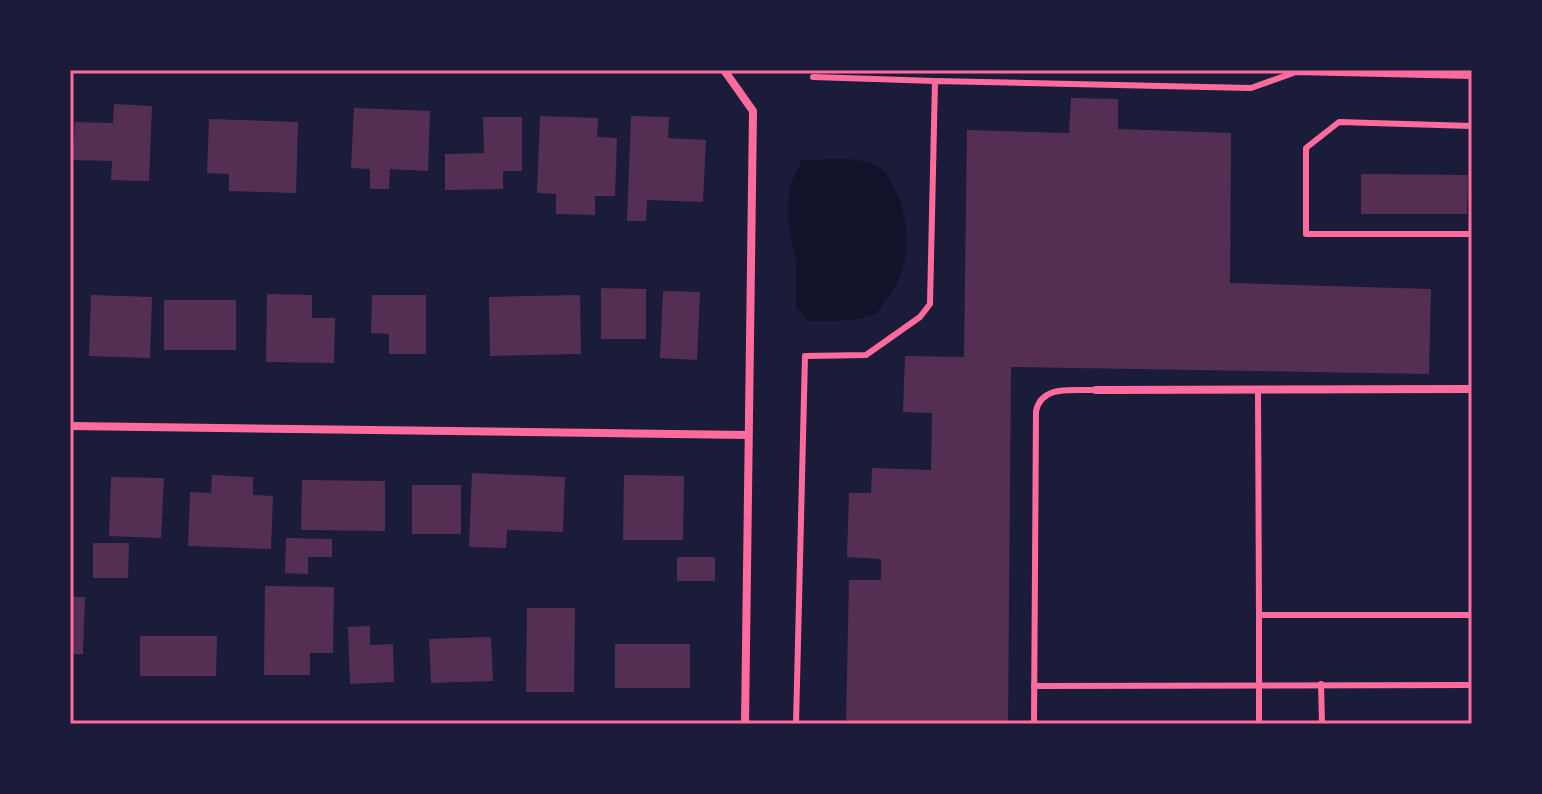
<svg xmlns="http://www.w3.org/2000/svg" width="1542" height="794" font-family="Georgia,serif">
<rect width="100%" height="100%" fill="#1b1b3a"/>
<path fill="#12122b" d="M843 159C856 160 874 161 884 171 889 176 893 186 896 192 912 227 910 268 888 298 884 302 880 310 876 313 859 323 828 320 808 321L796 307V261L787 217 791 183 802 160Z"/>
<g fill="#542f53">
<path d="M1071 98 1118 99V129L1231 133 1230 283 1431 289 1429 374 1011 367 1008 724H846L849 580H881V559L847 557 849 493H871L872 468 931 470 932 413 903 412 905 356 964 357 967 130 1069 133Z"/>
<path d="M114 104 152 106 149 181 111 180 112 161 73 160 75 122 113 123Z"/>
<path d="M354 108 430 111 428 171 390 169 389 189H370V169L351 168Z"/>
<path d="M540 116 598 118 597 137 617 138 615 196H595V215L556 214V194L537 193Z"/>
<path d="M631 116 669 117 668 138 706 140 703 202 647 200 646 221H627Z"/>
<path d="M483 117H522V171H503V189L445 190V154L484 153Z"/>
<path d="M209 119 298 122 296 193 229 191V174L207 173Z"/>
<path d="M1361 174 1468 175 1467 214H1361Z"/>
<path d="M601 288 646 289V339H601Z"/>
<path d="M663 291 700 292 697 360 660 358Z"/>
<path d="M267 294 312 295V318H335L334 363 266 362Z"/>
<path d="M91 295 152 297 150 358 89 356Z"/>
<path d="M372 295H426V354H389V334L371 333Z"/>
<path d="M580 295 581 354 490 356 489 297Z"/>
<rect x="164" y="300" width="72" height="50"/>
<path d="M472 473 565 477 563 532 507 530 506 548 469 547Z"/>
<path d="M212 475 253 477V495L273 496 271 549 188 546 190 492 211 493Z"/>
<path d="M624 475 684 476 683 540H623Z"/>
<path d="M111 477 164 478 161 538 109 536Z"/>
<path d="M302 480 385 481V531L301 530Z"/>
<rect x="412" y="485" width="49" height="49"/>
<path d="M286 538 332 539V557H308V574L285 573Z"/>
<path d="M93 543H129L128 578H93Z"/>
<rect x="677" y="557" width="38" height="24"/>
<path d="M265 586 334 587 333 653H310V675H264Z"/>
<path d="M70 597H85L83 654H70Z"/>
<path d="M527 608H575L574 692H526Z"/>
<path d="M370 626V645L393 644 394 682 350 684 348 627Z"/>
<path d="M140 636H217L216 676H140Z"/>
<path d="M491 637 493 681 431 683 429 639Z"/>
<rect x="615" y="644" width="75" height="44"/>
</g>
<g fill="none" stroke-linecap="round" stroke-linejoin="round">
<g stroke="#ff6b9d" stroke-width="6">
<path d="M813 77 935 81"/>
<path d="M1472 126 1339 122 1306 148V234H1472"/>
<path d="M1258 390 1259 615"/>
<path d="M1321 684 1322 724"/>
<path d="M1034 686 1472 685"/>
<path d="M796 724 805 356 866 355 920 317 930 304 935 81 1251 88 1296 72 1472 76"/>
<path d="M1034 724 1036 411C1042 384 1073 391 1096 390"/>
<path d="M1259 724V615H1472"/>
</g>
<g stroke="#ff6b9d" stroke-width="8">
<path d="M724 70 753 111 745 724"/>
<path d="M1096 390 1472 389"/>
<path d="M70 426 748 435"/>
</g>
</g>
<rect width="1542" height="794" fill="none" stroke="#1b1b3a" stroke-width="144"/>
<rect x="72" y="72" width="1398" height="650" fill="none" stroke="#ff6b9d" stroke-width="3"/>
</svg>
